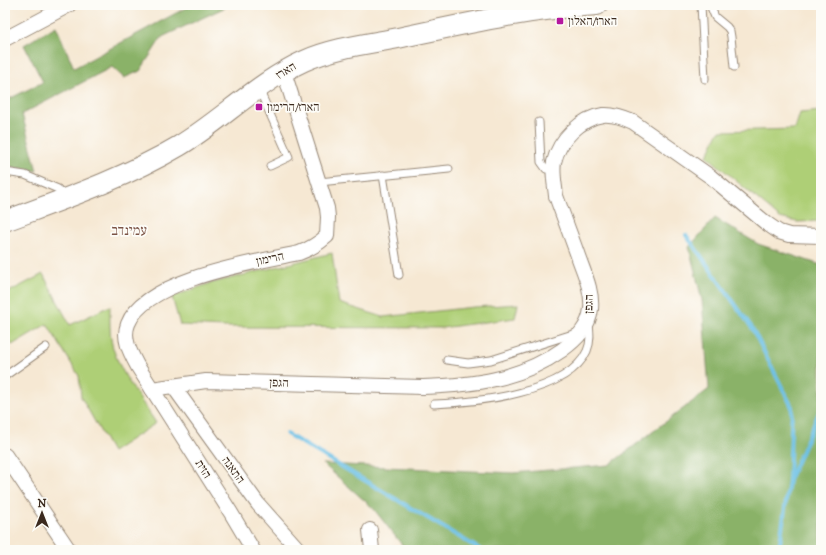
<svg xmlns="http://www.w3.org/2000/svg" width="826" height="555" font-family="'IM FELL DW Pica','Frank Ruhl Libre',serif">
<rect width="100%" height="100%" fill="#fdfcf7"/>
<filter id="ink" filterUnits="userSpaceOnUse"><feTurbulence type="fractalNoise" baseFrequency=".025" numOctaves="2"/><feDisplacementMap in="SourceGraphic" scale="8" xChannelSelector="R" yChannelSelector="G"/><feConvolveMatrix kernelMatrix="1 2 1 2 8 2 1 2 1" color-interpolation-filters="sRGB"/></filter>
<filter id="wash" filterUnits="userSpaceOnUse"><feTurbulence type="fractalNoise" baseFrequency=".012" numOctaves="4" result="noise"/><feDisplacementMap in="SourceGraphic" scale="16" xChannelSelector="R" yChannelSelector="G"/><feGaussianBlur stdDeviation="0.9" result="paint"/><feColorMatrix in="noise" values="0 0 0 0 0 0 0 0 0 0 0 0 0 0 0 0 0 1.4 0 .05"/><feComposite in="paint" operator="in"/></filter>
<g filter="url(#wash)">
<rect width="100%" height="100%" fill="#f6e8d3"/>
<g fill="#aecf76" stroke="#747c4a">
<path d="M821 111V221L797 222 780 218 707 156 719 131 795 129 800 113Z"/>
<path d="M332 253 339 303 383 317 474 307 518 304 515 318 442 328 225 327 180 325 172 297 208 284Z"/>
<path d="M43 274 70 325 110 306C110 320 109 334 113 348 120 373 142 401 156 423L112 452 81 397 79 376 47 324 12 345 5 334V294Z"/>
</g>
<g fill="#8ab267" stroke="#626e42">
<path d="M191 5H230L162 37 140 71 124 78 112 67 22 114 37 171 8 166 5 161V101L43 82 24 45 56 26 74 68Z"/>
<path d="M715 218 758 244 821 265V550H406L373 508 323 464 513 473 609 465 709 389 702 300 689 247Z"/>
</g>
<g fill="none" stroke-linecap="round" stroke-linejoin="round">
<g stroke="#6ac0e6" stroke-width="4">
<path d="M686 235 752 328 792 407 789 480"/>
<path d="M287 434 481 550"/>
<path d="M779 550 789 480 821 408"/>
</g>
</g>
</g>
<g filter="url(#ink)">
<g fill="none" stroke-linecap="round" stroke-linejoin="round">
<defs>
<g id="lane">
<path d="M701 5 705 79"/>
<path d="M710 5 715 17 727 27 730 31 731 37 734 67"/>
<path d="M259 89 289 157 270 166"/>
<path d="M539 122 541 162 546 169 554 170"/>
<path d="M5 172 25 175 58 189 63 197"/>
<path d="M383 175 399 275"/>
<path d="M319 182 449 169"/>
<path d="M447 360 468 363 491 360 576 333"/>
<path d="M5 376 46 347"/>
<path d="M434 404C475 402 568 394 587 351 591 342 590 333 589 324"/>
</g>
<g id="street">
<path d="M5 39 69 5"/>
<path d="M173 386 258 504 299 550"/>
<path d="M152 389 206 381 423 387C473 385 520 380 562 350 577 339 589 327 591 309 593 290 583 271 577 253 570 234 563 215 556 196 555 185 552 173 554 162 559 140 581 118 603 115 614 114 624 118 633 122L711 177 766 223 779 232 789 235 821 236"/>
<path d="M5 455 69 550"/>
<path d="M370 530 372 550"/>
<path d="M253 550 231 513 138 367C131 354 122 339 128 324 145 279 256 262 299 253 310 249 318 244 327 236L328 217 327 208 284 72"/>
</g>
<path id="secondary" d="M5 221C64 199 125 178 179 146 222 120 258 82 304 61 333 48 367 44 398 38 464 24 529 9 597 5"/>
</defs>
<use href="#lane" stroke="#988978" stroke-width="9"/>
<use href="#street" stroke="#988978" stroke-width="16"/>
<use href="#secondary" stroke="#988978" stroke-width="22"/>
<use href="#lane" stroke="#fff" stroke-width="7"/>
<use href="#street" stroke="#fff" stroke-width="14"/>
<use href="#secondary" stroke="#fff" stroke-width="20"/>
</g>
</g>
<g fill="#b5179e" stroke="#fdfcf7" stroke-width="1.5">
<rect x="556" y="17" width="8" height="8" rx="2"/>
<rect x="255" y="103" width="8" height="8" rx="2"/>
</g>
<g text-anchor="middle" dominant-baseline="central" stroke-width="3.5" stroke-linejoin="round" paint-order="stroke">
<g font-size="12" fill="#3b2a1e" stroke="#fdfcf7" text-anchor="start">
<text x="568" y="21">הארז/האלון</text>
<text x="267" y="107">הארז/הרימון</text>
</g>
<g font-size="12" fill="#3b2a1e" stroke="#fdfcf7">
<text transform="translate(286 71) rotate(-31)">הארז</text>
<text transform="translate(270 259) rotate(-12)">הרימון</text>
<text transform="translate(589 304) rotate(-88)">הגפן</text>
<text transform="translate(279 383) rotate(2)">הגפן</text>
<text transform="translate(203 469) rotate(58)">הזית</text>
<text transform="translate(233 470) rotate(54)">התאנה</text>
</g>
<g font-size="14" fill="#7c5447" stroke="#fdfcf7">
<text x="129" y="231">עמינדב</text>
</g>
</g>
<rect width="826" height="555" fill="none" stroke="#fdfcf7" stroke-width="20"/>
<g transform="translate(42 513)" stroke="#fdfcf7" stroke-width="3" paint-order="stroke">
<path d="M0-3L7 15L0 10L-7 15Z" fill="#3b2a1e"/>
<text y="-6" font-size="11" font-weight="bold" text-anchor="middle" fill="#3b2a1e">N</text>
</g>
</svg>
